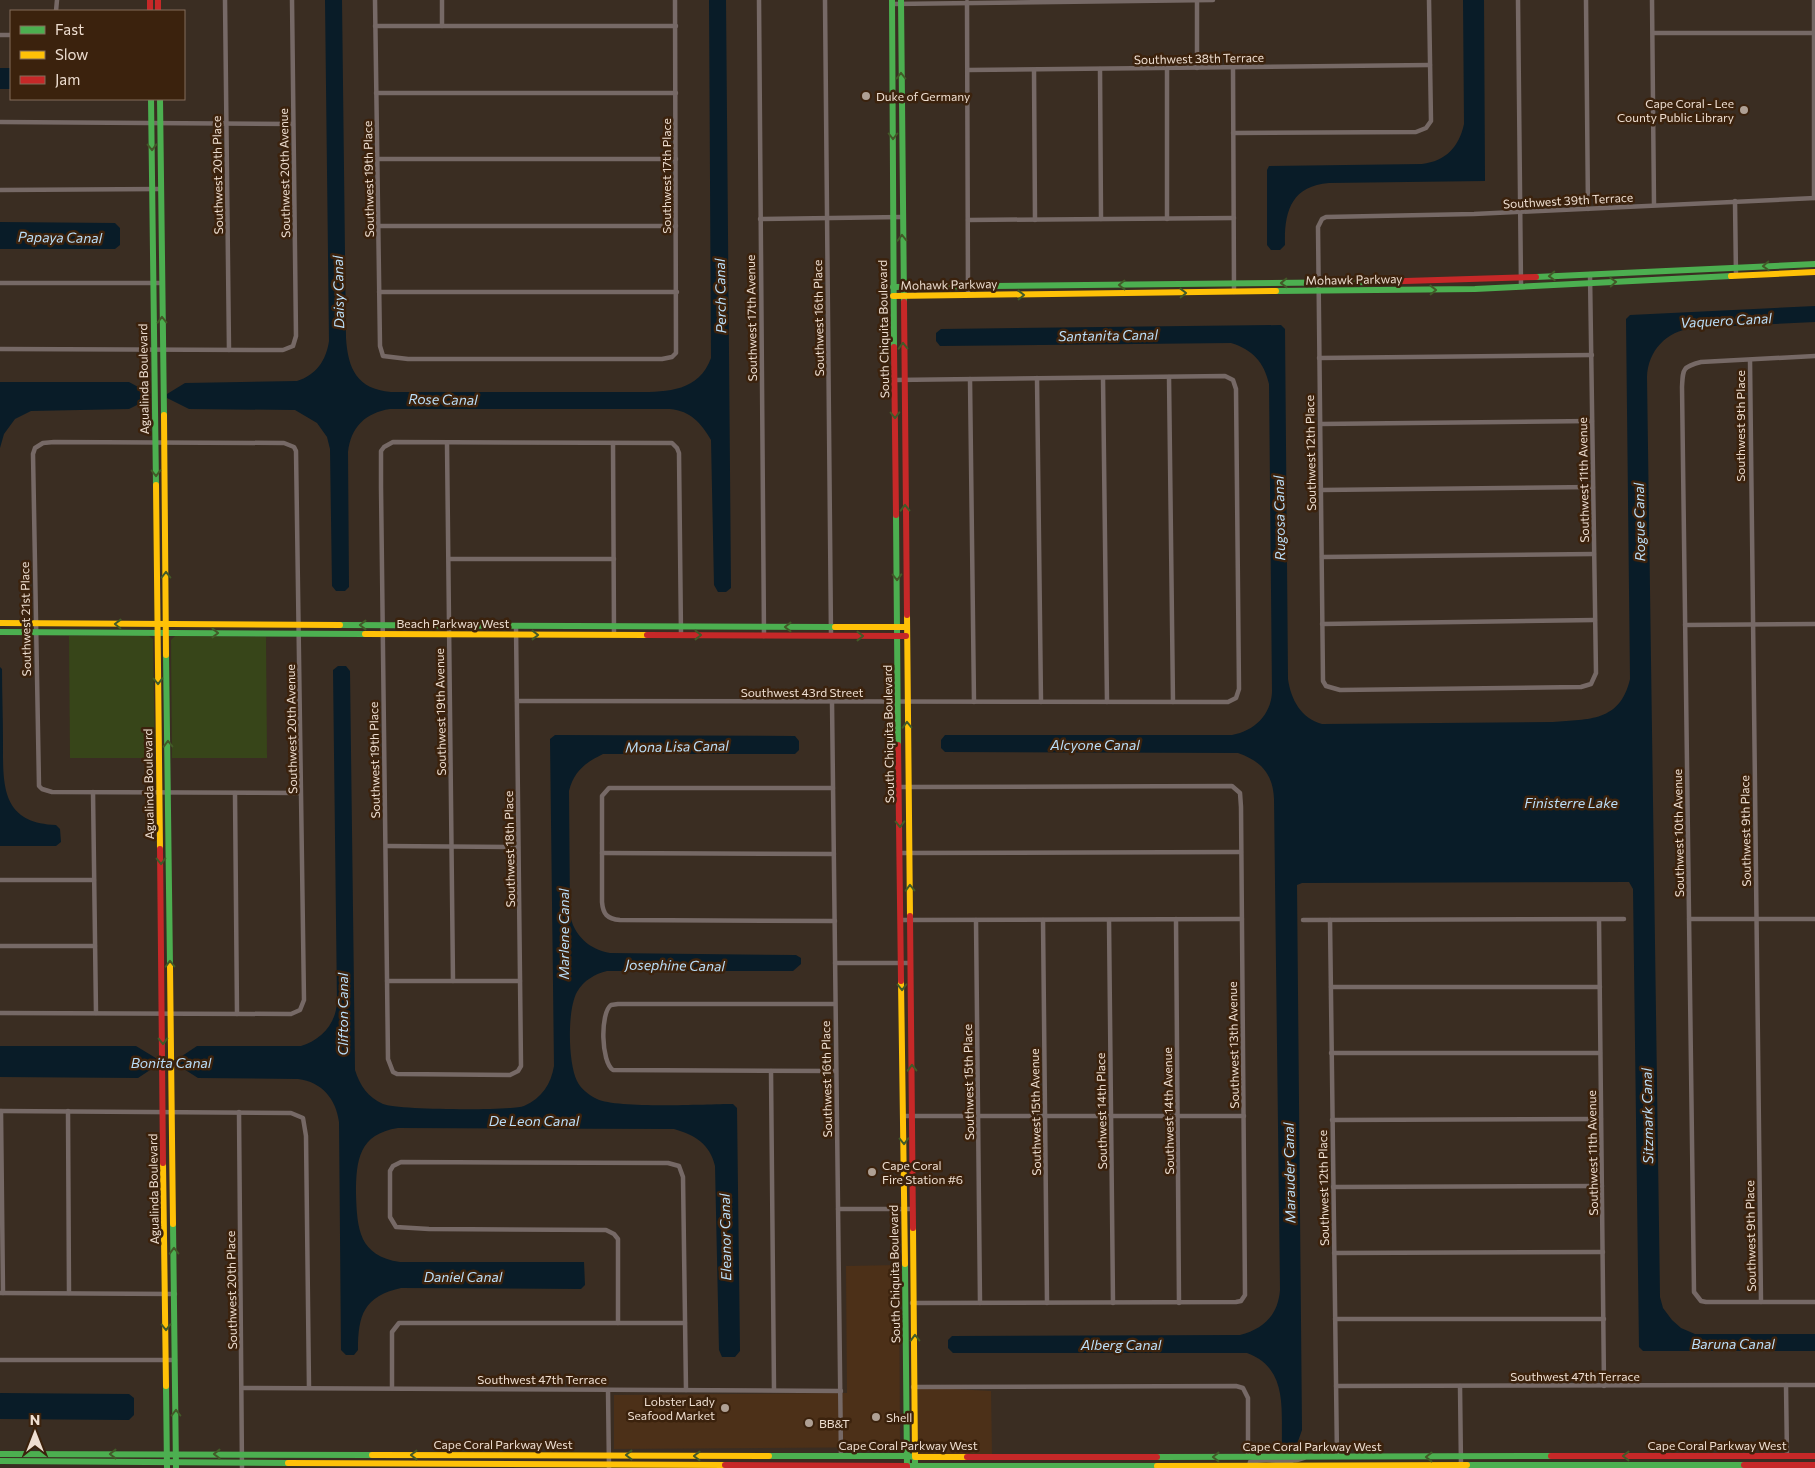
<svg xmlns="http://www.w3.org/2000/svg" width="1815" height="1468" font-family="Commissioner,sans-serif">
<rect width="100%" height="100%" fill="#3a2d22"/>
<g fill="#4c3018">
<path d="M899 1265 900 1447 614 1449V1395L847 1393 846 1266Z"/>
<path d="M918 1387 991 1391 992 1455H918Z"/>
</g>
<g fill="#374519">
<path d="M69 636H149L153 639 155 758H70Z"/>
<path d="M175 636 266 637 267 758H172L171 640Z"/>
</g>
<g fill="#091c28">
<path d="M325 0H342L346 338C348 369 357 389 391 392H638C668 392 699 391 711 358L709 0H726L731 588 726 592H718L714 585 711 440C701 423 691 411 670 409H390C365 413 351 427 348 452L349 587 345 591H336L332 586 330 449 327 437 317 423 295 410 189 409 167 398V394L185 383 297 381C316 375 326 361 329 341Z"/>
<path d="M1463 0H1484L1485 181 1329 183C1291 186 1284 212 1285 245L1280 250H1271L1267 245V170L1269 166 1422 164C1446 161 1459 147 1464 124Z"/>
<rect x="0" y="68" width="11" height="21"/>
<path d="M0 222 115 223 120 228V245L115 249H0Z"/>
<path d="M1815 306V322L1693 328C1666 331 1648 351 1647 377L1660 1297 1663 1308 1672 1320 1681 1328 1695 1334H1815V1351H1643L1639 1347 1633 889 1629 882 1302 883 1297 885 1302 1430 1295 1450V1468H1291L1290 1450 1282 1444C1281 1409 1288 1368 1247 1353H953L948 1348V1340L952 1336 1240 1335C1264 1329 1278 1315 1280 1290L1274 799C1273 774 1261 761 1238 753L945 752 941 748V740L945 735H1232C1254 731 1271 715 1272 692L1269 384C1264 362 1253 350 1231 343L940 346 936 341V333L941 329 1281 325 1285 329 1288 679C1291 700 1301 718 1322 724L1553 722C1589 719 1620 722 1630 679L1626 319 1630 315Z"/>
<path d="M0 382H129L151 394V398L129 409 31 411 15 419 4 434 0 448Z"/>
<path d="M338 666H346L350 671 355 1070C360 1086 368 1097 383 1104 397 1110 510 1111 524 1106 542 1098 551 1084 554 1066L550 739 555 735 795 736 799 741V750L795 754H603C585 763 574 771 569 791L570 914C573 935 590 950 610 953L796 955 801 958V964L793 971H607C595 974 584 980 577 992 567 1010 568 1063 577 1081 581 1089 589 1095 597 1099 618 1109 705 1104 733 1104L737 1108 740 1351 735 1357H722L719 1350 715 1166C710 1144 695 1135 674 1129L398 1128C359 1134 356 1160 356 1194 357 1229 359 1256 400 1262H584L585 1285 581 1289 401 1288C364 1296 358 1315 358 1350L354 1355H346L341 1350 339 1122C336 1099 322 1082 298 1079L198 1078 176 1064H159L138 1078 0 1077V1046H136L159 1060H176L197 1046H301C321 1040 336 1024 337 1002L333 670Z"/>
<path d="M0 667 2 669C2 693 3 718 3 742 3 785 1 823 56 825L60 829 61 842 56 846H0Z"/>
<path d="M0 1393 129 1394 134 1398V1415L129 1420 0 1419Z"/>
</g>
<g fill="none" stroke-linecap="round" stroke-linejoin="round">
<g stroke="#766966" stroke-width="4.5">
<path d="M225 0 229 350"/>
<path d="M375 0 380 346 383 356 408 359H662L672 357 676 353 675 0"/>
<path d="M442 0V26"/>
<path d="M759 0 764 636"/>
<path d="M825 0 831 636"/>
<path d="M1197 0V68"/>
<path d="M1518 0 1521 286"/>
<path d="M1586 0 1588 209"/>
<path d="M1652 0 1654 205"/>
<path d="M1814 0V198"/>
<path d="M967 2 968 295"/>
<path d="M892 4 1213 0"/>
<path d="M56 11 57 0"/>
<path d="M375 26H676"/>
<path d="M1653 33H1813"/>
<path d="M0 35H11"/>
<path d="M1233 67 1234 292"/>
<path d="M1167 68V219"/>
<path d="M1100 69 1101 219"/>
<path d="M968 70 1430 65"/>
<path d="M1034 70 1035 220"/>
<path d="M376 93H676"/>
<path d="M0 122 293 124"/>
<path d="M1233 133 1416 132 1426 128 1431 121 1429 0"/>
<path d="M377 159H676"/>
<path d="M0 190 161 189"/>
<path d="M1735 201 1736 276"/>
<path d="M760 219 902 217"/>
<path d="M968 220 1234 218"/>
<path d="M378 226H676"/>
<path d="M1590 274 1596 673 1591 684 1581 687 1340 690 1326 686 1323 681 1318 227 1322 219 1326 217 1474 214 1815 198"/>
<path d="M0 283H162"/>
<path d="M379 292H677"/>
<path d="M0 349 283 350 293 346 296 336 292 0"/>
<path d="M1815 356 1701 362C1682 367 1683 369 1682 387L1694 1292 1701 1301 1706 1302H1815"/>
<path d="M1319 358 1592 355"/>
<path d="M1750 360 1761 1302"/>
<path d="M1169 377 1173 702"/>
<path d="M1037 378 1041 702"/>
<path d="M1103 378 1107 702"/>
<path d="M970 379 974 702"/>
<path d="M1320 424 1592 421"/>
<path d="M447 443 453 981"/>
<path d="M613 443 614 635"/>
<path d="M1321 490 1593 487"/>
<path d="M1322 557 1594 554"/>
<path d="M449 559H614"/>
<path d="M1322 624 1595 620"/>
<path d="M1685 625 1815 624"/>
<path d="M516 626 521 1066 518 1071 510 1075 397 1074 393 1072 388 1059 381 487V451L384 447 393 442 672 443 677 448 679 453 681 635"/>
<path d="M517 701 1228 702 1236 698 1239 689 1236 389 1233 380 1225 376 894 380"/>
<path d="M832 702 841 1456"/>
<path d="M900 787 1232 786 1240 793 1241 807 1245 1295 1241 1301 1236 1302 912 1303"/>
<path d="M833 788H609L602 796V902C603 914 607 919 620 920L835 921"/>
<path d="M93 792 96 1013"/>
<path d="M235 793 237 1014"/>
<path d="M386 846 518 847"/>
<path d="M602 853 834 854"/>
<path d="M900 853 1241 852"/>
<path d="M0 880H94"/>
<path d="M1176 919 1179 1303"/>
<path d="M1689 919H1815"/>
<path d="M901 920 1242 919"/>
<path d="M976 920 980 1303"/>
<path d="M1043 920 1047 1303"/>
<path d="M1109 920 1113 1303"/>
<path d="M1303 920 1624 919"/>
<path d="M1330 920 1337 1457"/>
<path d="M1599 920 1604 1386"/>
<path d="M0 946H95"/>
<path d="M835 963H910"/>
<path d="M387 981H520"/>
<path d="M1331 987H1600"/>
<path d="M835 1004H618L611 1005C600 1013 601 1062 613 1070L836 1071"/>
<path d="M0 1013 291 1014 300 1010 304 1000 296 451 294 447 284 443 54 442 43 443 35 448 33 454 39 786 42 789 52 792 301 793"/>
<path d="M1331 1053H1600"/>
<path d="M771 1071 774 1390"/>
<path d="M0 1111 291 1113 303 1118 306 1136 309 1387"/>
<path d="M1 1111 3 1293"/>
<path d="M68 1111 69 1293"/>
<path d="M239 1112 242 1468"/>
<path d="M904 1116H1244"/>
<path d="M1332 1120 1601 1119"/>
<path d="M1333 1187 1602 1186"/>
<path d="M838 1209H913"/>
<path d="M1334 1253 1603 1252"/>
<path d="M0 1293 175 1294"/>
<path d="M1335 1319H1604"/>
<path d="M618 1323V1239L614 1234 606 1230 429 1229 396 1227 390 1217V1171L393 1166 401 1162 668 1163 679 1166 683 1177 686 1390"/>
<path d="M0 1360H175"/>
<path d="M1786 1385 1787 1456"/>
<path d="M1336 1386 1815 1385"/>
<path d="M1460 1386 1461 1467"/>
<path d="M913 1387 1236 1386 1243 1388 1248 1398V1457"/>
<path d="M242 1388 841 1391"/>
<path d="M392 1388V1332L399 1323H685"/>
<path d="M608 1390 609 1468"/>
<path d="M1249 1467 1250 1462C1268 1457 1288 1465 1304 1458"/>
</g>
<g stroke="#4caf50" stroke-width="6">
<path d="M892 0 894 347"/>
<path d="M901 0 904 302"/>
<path d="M151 99 156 485"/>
<path d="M160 99 164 415"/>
<path d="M1536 277 1815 264"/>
<path d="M893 287 1373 282"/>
<path d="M1276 291 1475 289 1731 276"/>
<path d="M896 515 898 745"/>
<path d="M340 625 835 627"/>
<path d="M0 632 365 634"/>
<path d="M166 655 170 966"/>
<path d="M173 1224 176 1468"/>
<path d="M905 1264 907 1466H1157"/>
<path d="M166 1386 167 1468"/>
<path d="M0 1454 372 1455"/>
<path d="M769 1456H907L915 1457V1468"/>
<path d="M1157 1457 1551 1456"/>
<path d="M0 1461 288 1463"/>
<path d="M1467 1465H1744"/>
</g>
<g stroke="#ffc107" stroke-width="6">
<path d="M1731 276 1815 272"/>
<path d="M893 296 1276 291"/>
<path d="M164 415 166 655"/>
<path d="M156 485 160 849"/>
<path d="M907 615 910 916"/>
<path d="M0 623 340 625"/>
<path d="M835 627H906"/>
<path d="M365 634 647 635"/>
<path d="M170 966 173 1224"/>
<path d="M901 981 905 1264"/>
<path d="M163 1163 166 1386"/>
<path d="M913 1228 915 1457H967"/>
<path d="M372 1455 769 1456"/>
<path d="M288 1463 725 1465"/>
<path d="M1157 1466 1467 1465"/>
</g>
<g stroke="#c62828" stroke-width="6">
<path d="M150 0V11"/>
<path d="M158 0V11"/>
<path d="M1373 282 1536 277"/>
<path d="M904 302 907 615"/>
<path d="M894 347 896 515"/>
<path d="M647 635 906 636"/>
<path d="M898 745 901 981"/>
<path d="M160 849 163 1163"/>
<path d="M910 916 913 1228"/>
<path d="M1551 1456H1815"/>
<path d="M967 1457H1157"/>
<path d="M725 1465 907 1466V1468"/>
<path d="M1744 1465H1815"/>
</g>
</g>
<defs><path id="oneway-chevron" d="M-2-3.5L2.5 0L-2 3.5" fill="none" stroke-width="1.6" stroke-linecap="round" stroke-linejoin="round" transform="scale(1.25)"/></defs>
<g stroke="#425a28">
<use href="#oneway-chevron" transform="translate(901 76) rotate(-90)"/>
<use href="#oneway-chevron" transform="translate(893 136) rotate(90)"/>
<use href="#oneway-chevron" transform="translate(152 147) rotate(89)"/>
<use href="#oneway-chevron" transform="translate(902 238) rotate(-91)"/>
<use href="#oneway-chevron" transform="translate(1766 266) rotate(177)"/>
<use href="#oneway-chevron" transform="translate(1552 276) rotate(177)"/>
<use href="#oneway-chevron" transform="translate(1613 282) rotate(-3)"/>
<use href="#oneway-chevron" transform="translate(1284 283) rotate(178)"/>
<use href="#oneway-chevron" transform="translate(1122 285) rotate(179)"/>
<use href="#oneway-chevron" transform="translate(1433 290) rotate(-1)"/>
<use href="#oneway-chevron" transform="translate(1183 293) rotate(-1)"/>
<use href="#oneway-chevron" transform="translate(1021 295) rotate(-1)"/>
<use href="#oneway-chevron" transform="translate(162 320) rotate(-91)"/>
<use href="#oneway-chevron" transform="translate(903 346) rotate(-91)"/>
<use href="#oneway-chevron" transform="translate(895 415) rotate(89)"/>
<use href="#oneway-chevron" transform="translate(156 473) rotate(89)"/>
<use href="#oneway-chevron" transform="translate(905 508) rotate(-91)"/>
<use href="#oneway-chevron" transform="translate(166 575) rotate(-90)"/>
<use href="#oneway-chevron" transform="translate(897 577) rotate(89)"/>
<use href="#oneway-chevron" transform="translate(118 624) rotate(-179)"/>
<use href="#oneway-chevron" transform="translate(363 625) rotate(-180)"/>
<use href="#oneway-chevron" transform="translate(788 627) rotate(-180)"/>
<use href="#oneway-chevron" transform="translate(215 633)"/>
<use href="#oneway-chevron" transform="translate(535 635)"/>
<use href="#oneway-chevron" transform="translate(698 635)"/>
<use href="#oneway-chevron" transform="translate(860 636)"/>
<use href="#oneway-chevron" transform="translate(158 681) rotate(89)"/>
<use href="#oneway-chevron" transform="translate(907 725) rotate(-91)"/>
<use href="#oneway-chevron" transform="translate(168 744) rotate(-91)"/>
<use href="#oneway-chevron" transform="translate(900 824) rotate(89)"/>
<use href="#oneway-chevron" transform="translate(161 861) rotate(89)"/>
<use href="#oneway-chevron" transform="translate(910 888) rotate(-91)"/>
<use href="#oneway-chevron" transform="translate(170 964) rotate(-91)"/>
<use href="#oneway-chevron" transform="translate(902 987) rotate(89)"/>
<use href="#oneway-chevron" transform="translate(163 1041) rotate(89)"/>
<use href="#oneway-chevron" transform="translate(912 1068) rotate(-91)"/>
<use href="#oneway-chevron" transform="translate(904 1141) rotate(89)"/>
<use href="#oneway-chevron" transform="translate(174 1251) rotate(-91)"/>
<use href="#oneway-chevron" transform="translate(166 1327) rotate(89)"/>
<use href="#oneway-chevron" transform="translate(915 1338) rotate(-91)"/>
<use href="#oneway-chevron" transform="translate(176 1413) rotate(-90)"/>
<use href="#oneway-chevron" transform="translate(113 1454) rotate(-180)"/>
<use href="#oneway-chevron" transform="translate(217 1454) rotate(-180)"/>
<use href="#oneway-chevron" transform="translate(414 1455) rotate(-180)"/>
<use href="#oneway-chevron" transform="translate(629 1455) rotate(-180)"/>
<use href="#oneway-chevron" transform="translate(697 1456) rotate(-180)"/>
<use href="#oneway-chevron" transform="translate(1626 1456) rotate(180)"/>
<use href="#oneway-chevron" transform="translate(1216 1457) rotate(180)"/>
<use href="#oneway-chevron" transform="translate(1429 1457) rotate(180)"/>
</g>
<g fill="#afa094" stroke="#3b220d" stroke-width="2">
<circle cx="866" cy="96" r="5"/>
<circle cx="1744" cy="110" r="5"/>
<circle cx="872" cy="1172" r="5"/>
<circle cx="725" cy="1408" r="5"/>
<circle cx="876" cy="1417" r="5"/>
<circle cx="809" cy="1423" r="5"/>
</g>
<g text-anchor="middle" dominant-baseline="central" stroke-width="5" stroke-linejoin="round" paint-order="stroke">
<g font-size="12" fill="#eeded1" stroke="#3b220d">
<text transform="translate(1199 58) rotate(-1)">Southwest 38th Terrace</text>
<text transform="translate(284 173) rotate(-91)">Southwest 20th Avenue</text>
<text transform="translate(217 175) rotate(-91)">Southwest 20th Place</text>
<text transform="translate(666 176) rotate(-90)">Southwest 17th Place</text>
<text transform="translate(368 179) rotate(-91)">Southwest 19th Place</text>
<text transform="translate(1568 200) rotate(-3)">Southwest 39th Terrace</text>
<text transform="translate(1354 279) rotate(-1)">Mohawk Parkway</text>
<text transform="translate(949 284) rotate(-1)">Mohawk Parkway</text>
<text transform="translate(751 318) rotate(-91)">Southwest 17th Avenue</text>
<text transform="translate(818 318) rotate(-91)">Southwest 16th Place</text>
<text transform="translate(883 329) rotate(-91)">South Chiquita Boulevard</text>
<text transform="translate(143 379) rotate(-91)">Agualinda Boulevard</text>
<text transform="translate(1740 426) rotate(-90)">Southwest 9th Place</text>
<text transform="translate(1310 453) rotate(-91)">Southwest 12th Place</text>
<text transform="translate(1583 480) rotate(-91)">Southwest 11th Avenue</text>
<text transform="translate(25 619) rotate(-91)">Southwest 21st Place</text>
<text x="453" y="623">Beach Parkway West</text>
<text x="802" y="692">Southwest 43rd Street</text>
<text transform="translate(440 712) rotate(-91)">Southwest 19th Avenue</text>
<text transform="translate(291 729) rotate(-91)">Southwest 20th Avenue</text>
<text transform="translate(888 734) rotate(-91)">South Chiquita Boulevard</text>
<text transform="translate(374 760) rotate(-91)">Southwest 19th Place</text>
<text transform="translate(148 784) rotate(-91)">Agualinda Boulevard</text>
<text transform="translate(1745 831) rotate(-91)">Southwest 9th Place</text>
<text transform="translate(1678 833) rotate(-91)">Southwest 10th Avenue</text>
<text transform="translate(509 849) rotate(-91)">Southwest 18th Place</text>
<text transform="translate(1233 1045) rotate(-91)">Southwest 13th Avenue</text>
<text transform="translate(826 1079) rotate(-91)">Southwest 16th Place</text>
<text transform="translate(968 1082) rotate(-91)">Southwest 15th Place</text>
<text transform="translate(1101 1111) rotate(-91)">Southwest 14th Place</text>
<text transform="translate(1168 1111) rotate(-91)">Southwest 14th Avenue</text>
<text transform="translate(1035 1112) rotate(-91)">Southwest 15th Avenue</text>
<text transform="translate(1592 1153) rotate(-91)">Southwest 11th Avenue</text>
<text transform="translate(1323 1188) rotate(-91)">Southwest 12th Place</text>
<text transform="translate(153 1189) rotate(-91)">Agualinda Boulevard</text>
<text transform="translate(1750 1236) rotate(-91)">Southwest 9th Place</text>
<text transform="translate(894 1274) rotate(-91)">South Chiquita Boulevard</text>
<text transform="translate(231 1290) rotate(-91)">Southwest 20th Place</text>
<text x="1575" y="1376">Southwest 47th Terrace</text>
<text x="542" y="1379">Southwest 47th Terrace</text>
<text x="503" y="1444">Cape Coral Parkway West</text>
<text x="908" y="1445">Cape Coral Parkway West</text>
<text x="1717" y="1445">Cape Coral Parkway West</text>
<text x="1312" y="1446">Cape Coral Parkway West</text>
</g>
<g font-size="12" fill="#eeded1" stroke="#3b220d" text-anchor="start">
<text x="876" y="96">Duke of Germany</text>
<text x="1734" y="103" text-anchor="end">Cape Coral - Lee<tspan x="1734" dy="14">County Public Library</tspan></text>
<text x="882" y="1165">Cape Coral<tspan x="882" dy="14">Fire Station #6</tspan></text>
<text x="715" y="1401" text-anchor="end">Lobster Lady<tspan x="715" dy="14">Seafood Market</tspan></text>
<text x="886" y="1417">Shell</text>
<text x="819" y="1423">BB&amp;T</text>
</g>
<g font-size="14" font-style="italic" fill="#bbdffa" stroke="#3b220d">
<text transform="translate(60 237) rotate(1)">Papaya Canal</text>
<text transform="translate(338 292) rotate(-91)">Daisy Canal</text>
<text transform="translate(720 296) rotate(-91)">Perch Canal</text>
<text transform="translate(1726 320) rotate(-3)">Vaquero Canal</text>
<text transform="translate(1108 335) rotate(-1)">Santanita Canal</text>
<text transform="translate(443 399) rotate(1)">Rose Canal</text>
<text transform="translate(1279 518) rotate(-91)">Rugosa Canal</text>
<text transform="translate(1639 522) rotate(-91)">Rogue Canal</text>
<text x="1095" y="744">Alcyone Canal</text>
<text transform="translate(677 746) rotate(-1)">Mona Lisa Canal</text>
<text x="1571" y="802">Finisterre Lake</text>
<text transform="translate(563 934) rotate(-90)">Marlene Canal</text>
<text transform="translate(675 965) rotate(1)">Josephine Canal</text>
<text transform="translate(342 1014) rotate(-90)">Clifton Canal</text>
<text x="171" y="1062">Bonita Canal</text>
<text transform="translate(1647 1116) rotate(-91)">Sitzmark Canal</text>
<text x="534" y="1120">De Leon Canal</text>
<text transform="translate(1289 1173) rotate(-91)">Marauder Canal</text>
<text transform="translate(725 1237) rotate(-91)">Eleanor Canal</text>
<text x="463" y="1276">Daniel Canal</text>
<text x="1733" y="1343">Baruna Canal</text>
<text x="1121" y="1344">Alberg Canal</text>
</g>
</g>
<rect x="10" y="10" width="175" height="90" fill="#3b220d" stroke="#836d5b"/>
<rect x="20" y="26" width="25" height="8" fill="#4caf50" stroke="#836d5b"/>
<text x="55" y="35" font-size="15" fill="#eeded1">Fast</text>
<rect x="20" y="51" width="25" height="8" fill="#ffc107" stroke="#836d5b"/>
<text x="55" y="60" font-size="15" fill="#eeded1">Slow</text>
<rect x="20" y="76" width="25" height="8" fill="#c62828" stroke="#836d5b"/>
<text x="55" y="85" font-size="15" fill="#eeded1">Jam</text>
<g transform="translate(35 1433)" stroke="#3b220d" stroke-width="4" paint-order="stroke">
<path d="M0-4L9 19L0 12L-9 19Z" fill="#eeded1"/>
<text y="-8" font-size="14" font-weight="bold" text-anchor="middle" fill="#eeded1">N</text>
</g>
</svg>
